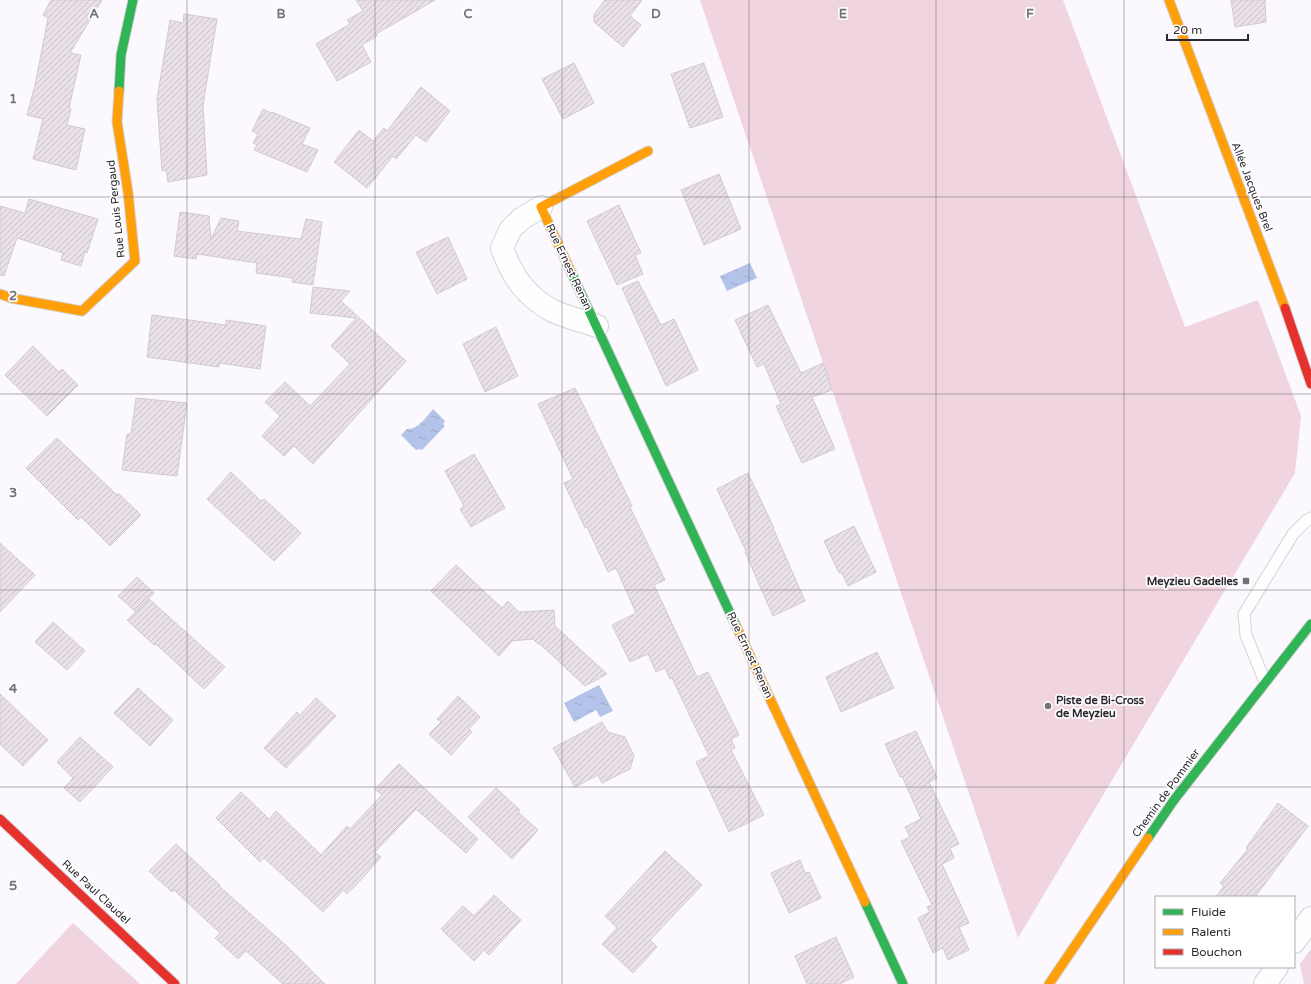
<svg xmlns="http://www.w3.org/2000/svg" width="1311" height="984" font-family="'Varela Round',sans-serif">
<defs>
<pattern id="water-ripples" width="26" height="14" patternUnits="userSpaceOnUse"><rect width="26" height="14" fill="#b4c3e9"/><path d="M2 4q2-2 4 0t4 0M15 11q2-2 4 0t4 0" fill="none" stroke="#9ba8c8"/></pattern>
<pattern id="building-hatch" width="6" height="6" patternUnits="userSpaceOnUse"><rect width="6" height="6" fill="#eae0e9"/><path d="M-1 1l2-2M0 6l6-6M5 7l2-2" fill="none" stroke="#c9c0c8"/></pattern>
</defs>
<rect width="100%" height="100%" fill="#fbf9fd"/>
<g fill="#f0d4df">
<path d="M700 0H1063L1185 327 1258 300 1301 416 1295 473 1018 938Z"/>
<path d="M73 923 140 984H16Z"/>
<path d="M1311 949V984H1304L1300 964Z"/>
</g>
<g fill="url(#water-ripples)">
<path d="M750 263 757 278 727 291 720 276Z"/>
<path d="M433 409 445 421 443 424 445 426 422 450 420 449 416 450 401 435 407 429C418 430 426 417 433 409Z"/>
<path d="M599 685 613 711 600 717 596 710 574 722 564 703Z"/>
</g>
<g fill="url(#building-hatch)" stroke="#d0cbcf">
<path d="M51 0H102L70 53 81 55 69 108 71 109 67 125 85 129 76 170 33 159 43 119 27 115 35 85 48 18 43 15Z"/>
<path d="M356 0H435L376 34 377 36 362 45 371 62 337 81 316 44 350 24 347 20 363 11Z"/>
<path d="M605 0H642L630 16 641 25 623 47 594 22V14Z"/>
<path d="M1231 0H1265L1266 22 1235 27Z"/>
<path d="M184 14 217 19 203 105 207 175 168 182 166 170 162 171 157 99 170 20 183 23Z"/>
<path d="M574 63 594 103 563 119 542 79Z"/>
<path d="M704 63 723 117 690 128 671 74Z"/>
<path d="M421 87 450 111 426 142 416 135 396 159 393 156 367 188 334 162 359 130 373 141 384 128 387 131Z"/>
<path d="M263 109 271 113 272 112 310 128 302 144 318 150 307 172 254 150 257 145 253 143 258 134 252 131Z"/>
<path d="M719 174 741 229 704 245 681 190Z"/>
<path d="M29 199 98 219 87 253 85 252 81 266 61 260 63 253 17 238 4 276 0 275V206L25 213Z"/>
<path d="M619 205 641 253 635 255 643 274 617 285 587 221Z"/>
<path d="M180 212 209 216 211 239 221 218 239 221 237 231 301 239 306 219 322 222 313 285 292 282 293 278 256 273 257 263 197 254 196 259 174 256Z"/>
<path d="M448 237 467 279 437 294 416 252Z"/>
<path d="M638 281 661 325 674 319 698 370 666 386 622 288Z"/>
<path d="M313 287 350 291 341 301 406 361 313 464 294 446 284 456 262 436 280 416 265 402 285 382 310 406 350 364 331 346 356 318 310 313Z"/>
<path d="M768 305 801 373 823 363 832 390 812 397 835 449 802 463 776 406 781 404 764 364 757 367 735 320Z"/>
<path d="M152 315 226 325V320L266 326 260 369 219 363V367L147 357Z"/>
<path d="M496 327 518 376 485 392 463 344Z"/>
<path d="M33 346 59 372 62 369 78 385 47 416 5 375Z"/>
<path d="M575 388 611 462 632 506 630 507 665 580 654 585 697 677 708 672 739 735 731 739 735 748 731 750 764 815 729 832 696 762 709 756 672 678 670 679 665 668 656 672 648 654 630 662 612 625 636 613 616 568 608 572 587 527 585 528 564 483 573 479 538 404Z"/>
<path d="M136 398 187 403 177 476 122 470 127 434H131Z"/>
<path d="M57 438 118 496V493L141 515 110 546 81 517 78 520 26 468Z"/>
<path d="M474 454 505 508 471 527 460 509 464 506 445 471Z"/>
<path d="M231 472 261 501 264 499 301 533 274 561 207 499Z"/>
<path d="M748 473 774 528H773L805 601 773 616 745 552 746 551 717 489Z"/>
<path d="M854 526 876 572 848 586 841 572 839 573 824 541Z"/>
<path d="M0 543 35 575 0 612Z"/>
<path d="M456 565 502 608 508 601 519 612 554 610 555 626 607 674 585 686 540 644H538L533 639 512 641 499 656 431 591Z"/>
<path d="M137 577 154 593 136 612 118 596Z"/>
<path d="M149 599 225 667 204 689 156 644 154 645 127 620Z"/>
<path d="M53 622 85 651 67 670 35 642Z"/>
<path d="M877 652 894 688 841 712 826 677Z"/>
<path d="M138 688 173 720 150 746 114 713Z"/>
<path d="M0 694 48 740 23 766 0 744Z"/>
<path d="M458 696 480 717 469 729 472 732 451 755 429 734 441 722 437 719Z"/>
<path d="M316 698 336 716 286 768 264 748 297 712 300 715Z"/>
<path d="M602 722 608 732 625 737 634 756 630 769 602 783 598 775 575 787 553 748Z"/>
<path d="M916 731 937 778 929 782 959 844 950 848 954 858 942 864 969 923 959 927 969 950 948 960 943 948 933 953 918 918 930 912 927 907 932 905 901 841 910 837 905 827 921 819 902 776 900 777 885 744Z"/>
<path d="M80 737 113 767 80 802 64 788 73 778 57 762Z"/>
<path d="M399 764 478 839 466 853 416 809 375 852 381 857 360 881 347 894 343 890 323 912 264 858 260 862 216 818 241 792 269 819 276 811 321 855 347 826 350 829 382 795 375 789Z"/>
<path d="M496 788 520 810 518 812 538 830 512 859 468 817Z"/>
<path d="M1278 803 1308 826 1255 897H1216L1224 886 1220 883 1248 849 1246 848Z"/>
<path d="M176 844 220 885 219 886 289 948 325 984H283L246 951 238 959 215 938 220 933 174 890 172 892 149 871Z"/>
<path d="M665 851 702 885 650 940 657 947 633 973 602 944 617 928 605 916Z"/>
<path d="M800 860 805 873 809 872 821 898 789 913 771 873Z"/>
<path d="M494 895 521 920 489 955 484 950 474 961 441 929 463 906 474 916Z"/>
<path d="M836 937 854 977 840 984H807L795 956Z"/>
</g>
<g fill="none" stroke-linecap="round" stroke-linejoin="round">
<defs>
<path id="lane" d="M1265 682 1246 635 1244 614 1293 534 1306 521 1311 518"/>
<g id="street">
<path d="M541 207 521 219 510 230 502 248C512 276 526 297 553 311 566 317 582 321 597 326"/>
<path d="M1294 942 1311 918"/>
<path d="M1265 984 1277 967"/>
</g>
<g id="fast">
<path d="M119 91 121 55 133 0"/>
<path d="M571 272 737 628"/>
<path d="M1148 838 1174 800 1311 624"/>
<path d="M865 902 903 984"/>
</g>
<g id="slow">
<path d="M1169 0 1285 308"/>
<path d="M571 272 541 207 648 151"/>
<path d="M0 294 11 298 82 311 135 261 128 192 117 122 119 91"/>
<path d="M737 628 865 902"/>
<path d="M1049 984 1148 838"/>
</g>
<g id="jam">
<path d="M1285 308 1311 384"/>
<path d="M0 819 175 984"/>
</g>
</defs>
<use href="#lane" stroke="#d6d3d9" stroke-width="13"/>
<use href="#street" stroke="#d6d3d9" stroke-width="24"/>
<use href="#fast" stroke="#d6d3d9" stroke-width="11"/>
<use href="#slow" stroke="#d6d3d9" stroke-width="11"/>
<use href="#jam" stroke="#d6d3d9" stroke-width="11"/>
<use href="#lane" stroke="#fefeff" stroke-width="11"/>
<use href="#street" stroke="#fefeff" stroke-width="22"/>
<use href="#fast" stroke="#30b455" stroke-width="9"/>
<use href="#slow" stroke="#ff9f0a" stroke-width="9"/>
<use href="#jam" stroke="#e5322d" stroke-width="9"/>
</g>
<path fill="none" stroke="#757278" stroke-width="1" stroke-opacity="0.55" d="M187 0V984M375 0V984M562 0V984M749 0V984M936 0V984M1124 0V984M0 197H1311M0 394H1311M0 590H1311M0 787H1311"/>
<g fill="#757278" stroke="#fff" stroke-width="1.5">
<rect x="1242" y="577" width="8" height="8" rx="2"/>
<circle cx="1048" cy="706" r="4"/>
</g>
<g text-anchor="middle" dominant-baseline="central" stroke-width="3.5" stroke-linejoin="round" paint-order="stroke">
<g font-size="11" fill="#2d2930" stroke="#fff">
<text transform="translate(1252 187) rotate(69)">Allée Jacques Brel</text>
<text transform="translate(116 209) rotate(-96)">Rue Louis Pergaud</text>
<text transform="translate(569 267) rotate(65)">Rue Ernest Renan</text>
<text transform="translate(750 655) rotate(65)">Rue Ernest Renan</text>
<text transform="translate(1166 793) rotate(-54)">Chemin de Pommier</text>
<text transform="translate(96 892) rotate(43)">Rue Paul Claudel</text>
</g>
<g font-size="11" font-weight="bold" fill="#2d2930" stroke="#fff" text-anchor="end">
<text x="1238" y="581">Meyzieu Gadelles</text>
<text x="1056" y="700" text-anchor="start">Piste de Bi-Cross<tspan x="1056" dy="13">de Meyzieu</tspan></text>
</g>
</g>
<g font-size="13" text-anchor="middle" font-weight="bold" fill="#757278" stroke="#fff" stroke-width="3.5" stroke-linejoin="round" paint-order="stroke">
<text x="94" y="18">A</text>
<text x="281" y="18">B</text>
<text x="468" y="18">C</text>
<text x="656" y="18">D</text>
<text x="843" y="18">E</text>
<text x="1030" y="18">F</text>
<text x="13" y="103">1</text>
<text x="13" y="300">2</text>
<text x="13" y="497">3</text>
<text x="13" y="693">4</text>
<text x="13" y="890">5</text>
</g>
<rect x="1155" y="896" width="140" height="72" fill="#ffffff" stroke="#aba9ac"/>
<rect x="1163" y="909" width="20" height="6" fill="#30b455" stroke="#aba9ac"/>
<text x="1191" y="916" font-size="12" fill="#2d2930">Fluide</text>
<rect x="1163" y="929" width="20" height="6" fill="#ff9f0a" stroke="#aba9ac"/>
<text x="1191" y="936" font-size="12" fill="#2d2930">Ralenti</text>
<rect x="1163" y="949" width="20" height="6" fill="#e5322d" stroke="#aba9ac"/>
<text x="1191" y="956" font-size="12" fill="#2d2930">Bouchon</text>
<path d="M1167 34v6h81v-6" fill="none" stroke="#2d2930" stroke-width="2"/>
<text x="1173" y="34" font-size="12" fill="#2d2930" stroke="#ffffff" stroke-width="3" paint-order="stroke">20 m</text>
</svg>
